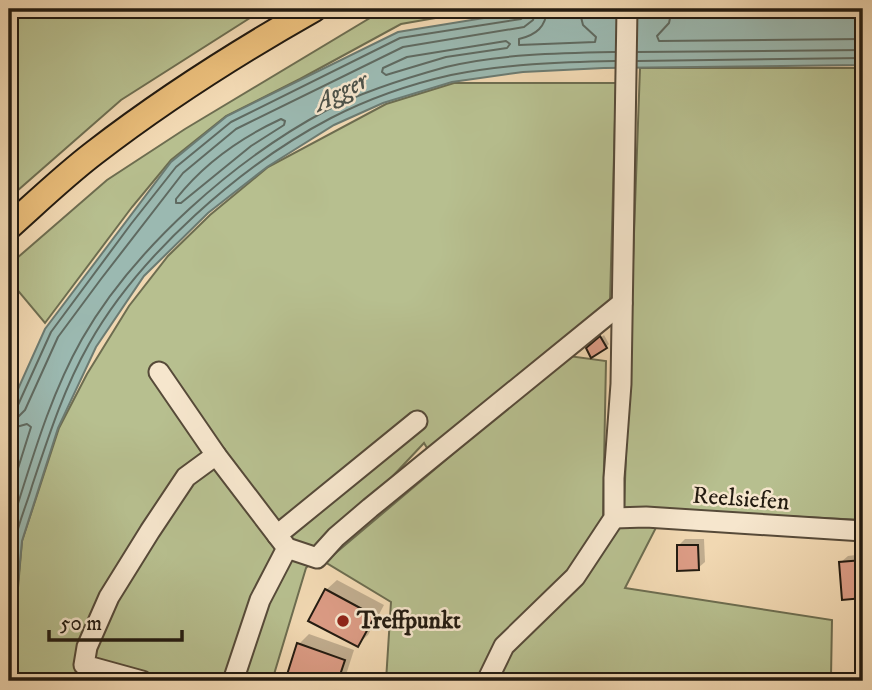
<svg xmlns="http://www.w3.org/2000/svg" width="872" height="690" font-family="'IM FELL DW Pica',serif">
<rect width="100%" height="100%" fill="#f1d8b2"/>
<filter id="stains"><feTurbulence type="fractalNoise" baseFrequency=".00286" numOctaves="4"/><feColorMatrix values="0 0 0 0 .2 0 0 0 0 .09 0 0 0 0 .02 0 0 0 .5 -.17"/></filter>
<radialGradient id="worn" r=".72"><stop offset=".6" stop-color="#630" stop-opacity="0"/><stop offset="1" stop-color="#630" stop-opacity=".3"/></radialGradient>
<g fill="#b7bf8f" stroke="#6d6d50" stroke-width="2">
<path d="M9 9H264L121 100 9 198Z"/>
<path d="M385 9H616H487L401 24 300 79 226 116 171 160 132 207 45 323 9 280V265L107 180 185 129Z"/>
<path d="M640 68H863V520L665 510 625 588 832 620 831 677 848 681H386L391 602 325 562 569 356 606 361 603 516 624 509Z"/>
<path d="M454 83H616L610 301 430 453 424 443 306 568 272 681H10L22 541 59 428 87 374 129 306 168 256 210 215 268 167 386 104Z"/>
</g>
<path fill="#9bb9b1" stroke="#6b7a71" stroke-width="2" d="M594 11 629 15 650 11 863 12V65L604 68 523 72 452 82 383 103 334 125 267 167 208 213 144 276 96 347 58 428 22 541 9 677V409L45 329 171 162 227 116 398 32 521 12Z"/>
<g fill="#0003">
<path d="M604 335 609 344 606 347 591 346Z"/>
<path d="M685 539H704L705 562 698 568 678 546Z"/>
<path d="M863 554V597L844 598 841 562 848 556Z"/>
<path d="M337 580 384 605 368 635 357 645 326 590Z"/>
<path d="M309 634 354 650 344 681H286L299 644Z"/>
</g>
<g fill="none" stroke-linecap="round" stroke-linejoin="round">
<g stroke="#5f6a61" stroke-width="2">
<path d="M547 9C546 27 536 35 519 39V45L595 42 596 37 583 25 579 9"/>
<path d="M672 9 669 23 657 36 659 41 863 39"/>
<path d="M506 41 510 44 507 48 446 57 386 75 382 72 383 68 407 57Z"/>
<path d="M638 52 863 50"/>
<path d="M638 61 863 58"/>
<path d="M281 119 285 121 284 125 251 146 181 203H176V199C205 162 240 138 281 119Z"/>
<path d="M9 409H14L18 405 51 332 131 224 176 167 231 122 400 38 521 19 526 15 528 9"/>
<path d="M9 418 18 417 25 410 58 337 101 279 183 173 236 129 403 47 524 27 533 20 536 9"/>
<path d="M9 429 27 424 31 427 9 497"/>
<path d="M9 532C30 467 48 399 82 339 134 248 235 159 327 110 364 91 406 78 446 67 499 54 561 53 615 52"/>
<path d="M9 606C11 585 12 563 15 542 18 523 27 504 32 486 48 438 64 388 89 344 139 255 241 165 331 118 368 99 411 84 451 75 504 64 561 62 615 61"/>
</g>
</g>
<g fill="#db9b84" stroke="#231b11" stroke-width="2">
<path d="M600 336 607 348 591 358 586 348Z"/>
<path d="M677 545H698L699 570 677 571Z"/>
<path d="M863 560V598L842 600 839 562Z"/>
<path d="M325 589 375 616 358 647 308 621Z"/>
<path d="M297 643 345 660 338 681H285Z"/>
</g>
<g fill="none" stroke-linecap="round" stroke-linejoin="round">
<defs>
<g id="minor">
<path d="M159 372 216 455 287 548 317 558 336 537 370 508 622 303"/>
<path d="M614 518 646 517 863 531"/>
<path d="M277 535 417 421"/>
<path d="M142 681 84 665 87 647 109 597 150 531 186 477 216 455"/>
<path d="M233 681 260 600 287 548"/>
<path d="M487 681 504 646 575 577 614 518V478L621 384 627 9"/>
</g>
<path id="major" d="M9 227C37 202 64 176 94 153 164 99 238 52 314 9"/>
</defs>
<use href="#minor" stroke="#564a39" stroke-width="23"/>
<use href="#major" stroke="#231b11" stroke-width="28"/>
<use href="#minor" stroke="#f6e6cd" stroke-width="19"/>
<use href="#major" stroke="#e8bc79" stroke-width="24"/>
</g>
<circle fill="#8f2418" stroke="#f6e6cd" stroke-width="2.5" cx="343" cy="621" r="7"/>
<g text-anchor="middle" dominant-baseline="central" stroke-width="5" stroke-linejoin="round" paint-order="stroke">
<g font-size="24" fill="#231b11" stroke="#f6e6cd">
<text transform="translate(741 499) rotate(4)">Reelsiefen</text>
</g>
<g font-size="24" font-weight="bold" fill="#231b11" stroke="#f6e6cd" text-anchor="start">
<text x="357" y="621">Treffpunkt</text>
</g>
<g font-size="26" font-style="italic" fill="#4d5249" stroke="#f6e6cd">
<text transform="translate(341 92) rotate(-27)">Agger</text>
</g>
</g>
<rect width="872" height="690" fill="none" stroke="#f1d8b2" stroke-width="35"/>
<rect x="10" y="10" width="851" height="669" fill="none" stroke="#231b11" stroke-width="3.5"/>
<rect x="18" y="18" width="837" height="655" fill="none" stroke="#231b11" stroke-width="2"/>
<path d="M49 630v10h133v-10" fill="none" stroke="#231b11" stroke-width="3.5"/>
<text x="60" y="630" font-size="21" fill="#231b11" stroke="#f6e6cd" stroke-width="5" paint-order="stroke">50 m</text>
<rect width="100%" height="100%" filter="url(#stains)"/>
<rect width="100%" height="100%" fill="url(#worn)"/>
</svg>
